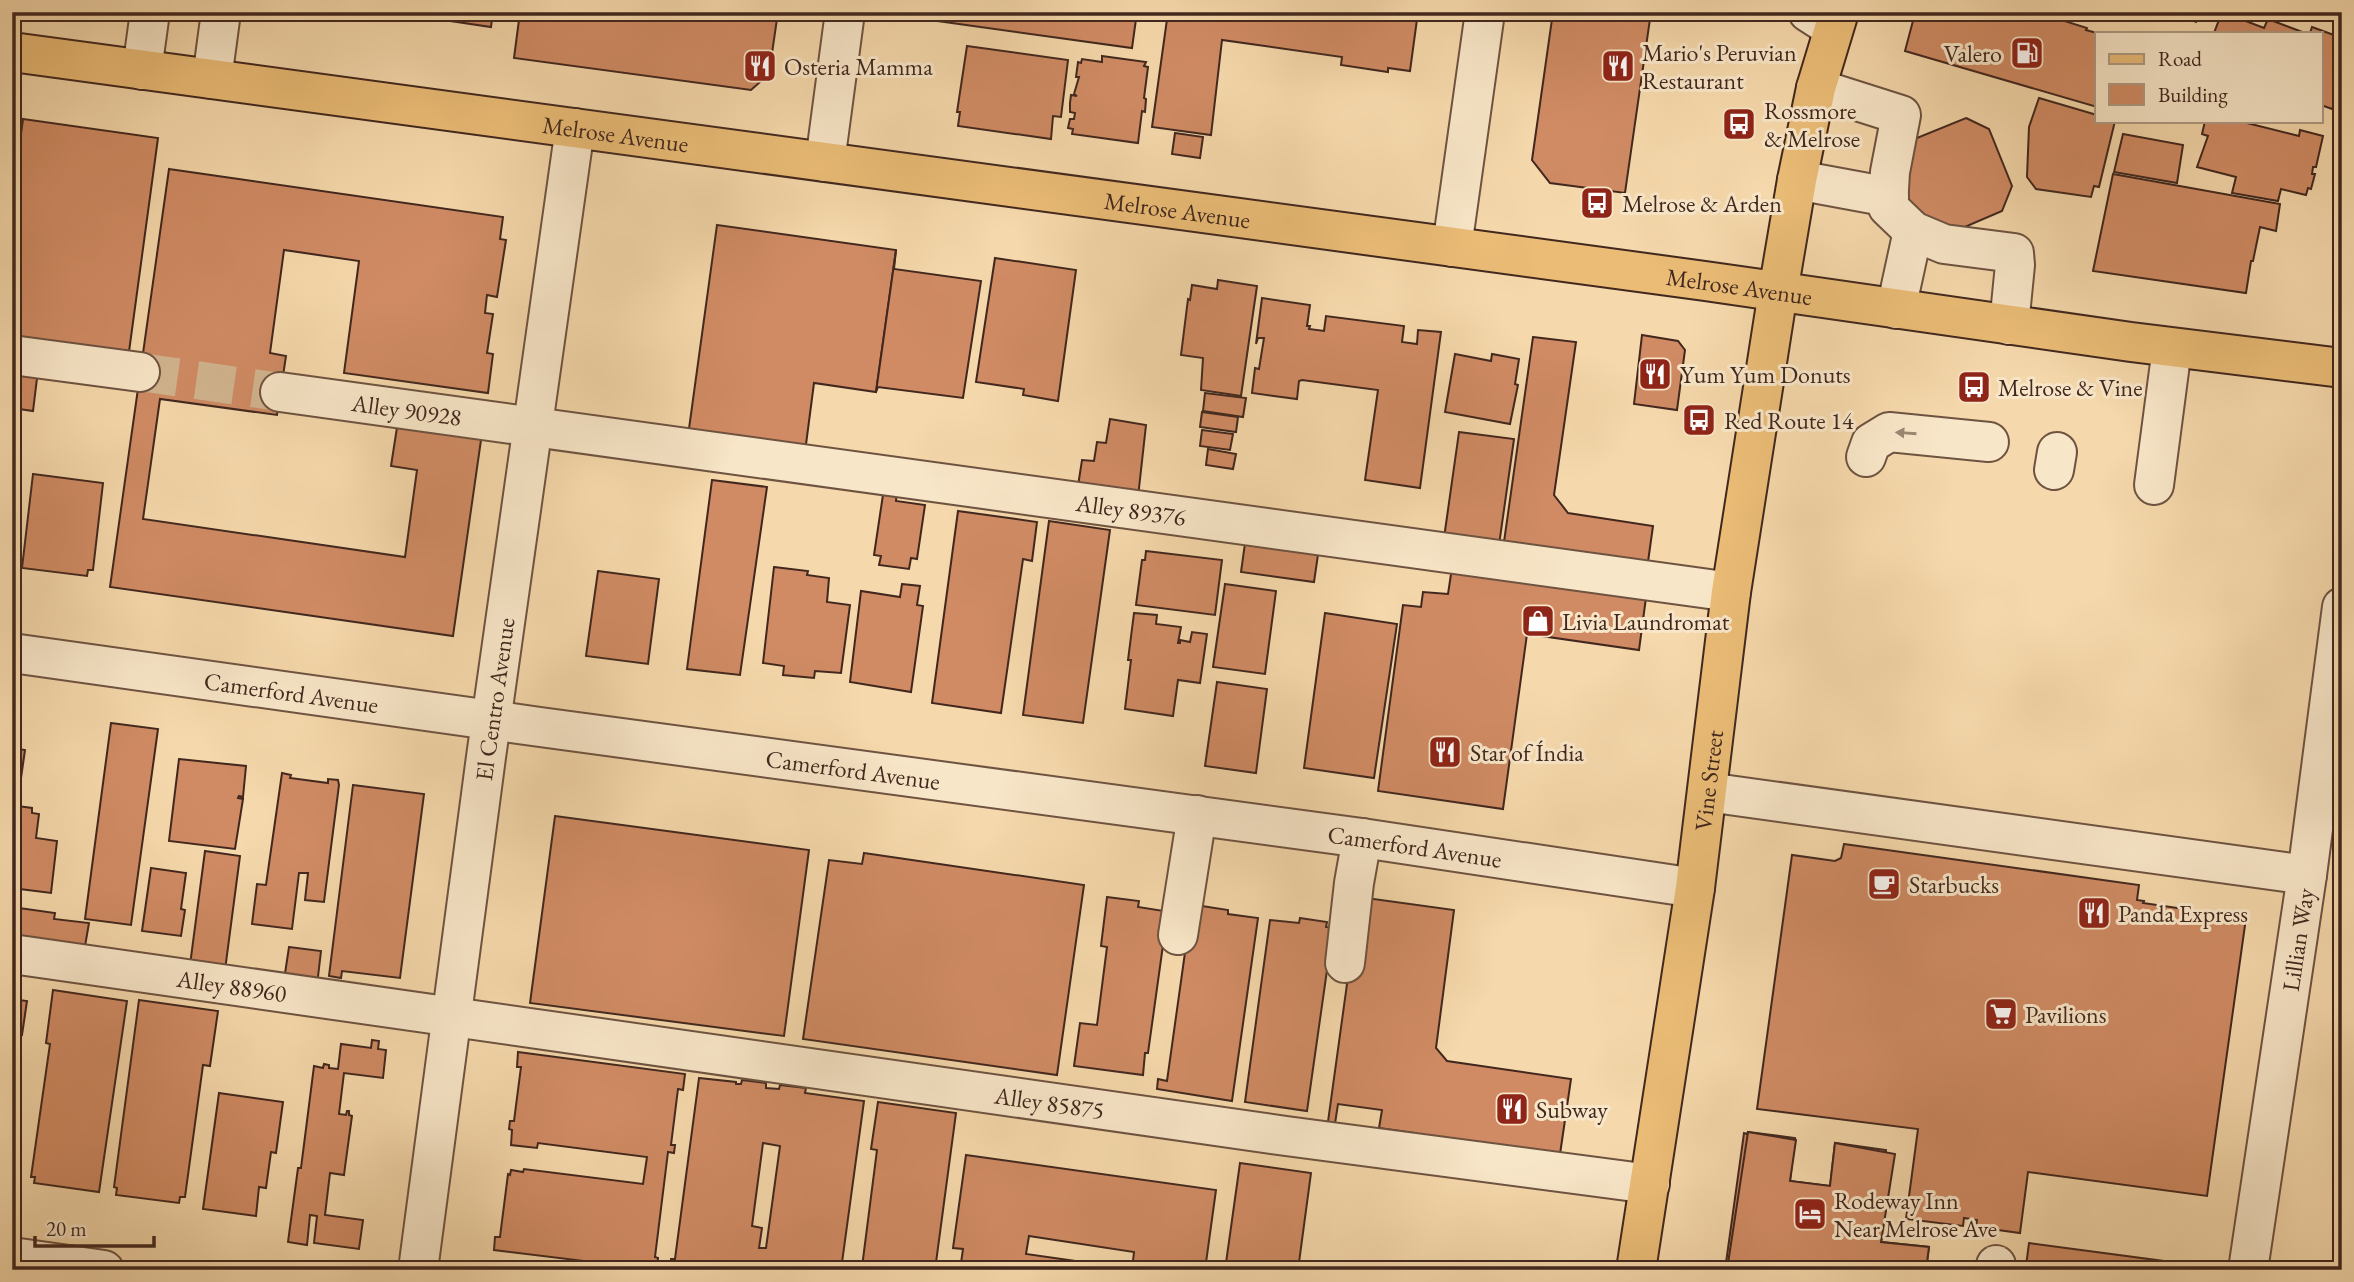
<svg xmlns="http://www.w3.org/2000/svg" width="2354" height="1282" font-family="'EB Garamond',serif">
<rect width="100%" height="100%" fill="#f5d8ab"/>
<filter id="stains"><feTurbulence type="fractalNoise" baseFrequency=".00286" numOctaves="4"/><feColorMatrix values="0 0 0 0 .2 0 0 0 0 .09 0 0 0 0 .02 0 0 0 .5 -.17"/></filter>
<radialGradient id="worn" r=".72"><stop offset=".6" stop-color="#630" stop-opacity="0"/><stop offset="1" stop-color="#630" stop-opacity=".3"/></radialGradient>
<g fill="#d08b64" stroke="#41271e" stroke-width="2" fill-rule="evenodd">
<path d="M390 12H493L491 27Z"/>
<path d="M520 12H778L769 74 751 90 514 58Z"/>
<path d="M915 12H1137L1132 48 923 19 915 17Z"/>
<path d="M1168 12H1418L1410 71 1388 68V72L1341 65 1342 57 1222 40 1211 135 1152 127Z"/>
<path d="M1553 12H1651L1625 193 1550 183 1532 160Z"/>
<path d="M1911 12H2036L2087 28 2086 30 2097 33V107L1905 51 1914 17 1910 16Z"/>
<path d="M2172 12H2199L2196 22Z"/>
<path d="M2222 12 2264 28 2268 19 2305 33H2214Z"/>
<path d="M2312 27 2342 38V58L2339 66 2342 67V83L2332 109 2321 105V33H2310Z"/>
<path d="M967 46 1068 60 1061 117 1053 116 1051 139 958 126 960 112H957Z"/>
<path d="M1102 56 1146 62 1144 66 1148 67 1144 98 1146 99 1145 112 1142 111 1138 143 1072 134 1073 129 1068 128 1070 119H1074L1075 113 1070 112V103L1071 95 1077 96 1074 94 1079 77H1076L1078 62 1081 63 1082 59 1102 62Z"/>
<path d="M2039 98 2097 115V121H2115L2099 187 2094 186 2091 197 2036 189 2027 177 2029 127Z"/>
<path d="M1966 118 1989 129 2012 186 2002 211 1944 236 1919 224 1896 167 1907 142Z"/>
<path d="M23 119 158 138 128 359 12 343V199Z"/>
<path d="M2205 121H2239L2299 136 2300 130 2323 136 2316 167H2313L2312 174H2315L2311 189 2308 188 2306 195 2281 189 2278 201 2232 193 2236 177 2197 167 2208 136 2202 134Z"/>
<path d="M1175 133 1203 137 1200 158 1172 154Z"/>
<path d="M2123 134 2183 145 2177 183 2114 172Z"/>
<path d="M169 169 503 217 500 239 506 240 497 297 487 295 485 313 493 314 487 353 493 354 488 393 344 373 359 261 284 250 270 353 286 356 277 415 160 399 143 519 405 557 417 470 391 466 398 421 482 433 453 636 110 587Z"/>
<path d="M2113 174 2280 204 2276 231 2260 227 2253 261H2251L2246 293 2093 271Z"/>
<path d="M717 225 896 250 876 392 814 383 805 452 688 436Z"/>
<path d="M896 250 894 269 981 281 963 398 878 387 876 392Z"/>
<path d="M995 258 1076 270 1058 401 1023 395 1024 389 976 382Z"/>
<path d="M1218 280 1257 286 1241 396 1201 390 1203 358 1181 355 1188 299 1190 300 1192 285 1217 289Z"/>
<path d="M1262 298 1310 305 1307 326H1310L1309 329 1324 331 1326 316 1404 326 1402 342 1417 344 1418 330 1441 332 1420 488 1365 480 1378 390 1302 380 1299 381 1297 399 1252 393 1255 368 1259 369 1264 338H1258L1256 344Z"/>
<path d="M1642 335 1678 341 1685 350 1677 410 1634 404Z"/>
<path d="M1533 337 1576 342 1554 495 1568 513 1653 526 1647 569 1503 549Z"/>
<path d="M1455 354 1491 361 1492 354 1519 359 1515 384 1518 385 1510 424 1445 412Z"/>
<path d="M12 366 38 370 33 411 12 408Z"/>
<path d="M1205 393 1246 398 1243 417 1203 411Z"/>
<path d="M1202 412 1238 417 1236 432 1200 427Z"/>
<path d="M1110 419 1146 425 1138 497 1078 486 1082 460 1094 461 1097 442 1106 443Z"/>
<path d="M1202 430 1233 434 1230 450 1200 446Z"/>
<path d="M1459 432 1514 439 1499 545 1444 538Z"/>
<path d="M1208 449 1236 454 1233 469 1206 465Z"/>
<path d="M33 474 103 483 93 570H88L87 576 22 568Z"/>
<path d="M712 480 767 487 740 675 687 669Z"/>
<path d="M884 488 897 490 896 501 925 505 917 559 911 558 909 569 879 565 881 556 874 555Z"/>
<path d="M958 511 1037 522 1032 561 1023 559 1001 713 932 703Z"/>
<path d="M1049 521 1110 530 1083 723 1023 715Z"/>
<path d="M1246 536 1320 541 1314 582 1241 572Z"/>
<path d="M1146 551 1222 560 1215 615 1136 605 1142 560H1145Z"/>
<path d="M1453 561 1647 590 1639 650 1527 634 1503 809 1378 791 1403 605 1421 607 1423 592 1448 594Z"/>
<path d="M774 567 808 571 807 575 829 578 827 602 850 605 841 673 815 671 814 678 783 675 784 666 763 663Z"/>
<path d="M598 571 659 579 648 664 586 656Z"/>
<path d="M902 584 920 586 917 605 923 606 911 692 850 682 861 591 900 597Z"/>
<path d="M1225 584 1276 591 1265 674 1213 667Z"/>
<path d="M1134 613 1157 615 1156 624 1181 627 1178 643H1180V640L1190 642 1192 632 1207 634 1200 683 1178 680 1173 716 1125 709 1131 660H1128Z"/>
<path d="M1325 613 1397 624 1374 778 1304 768Z"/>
<path d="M1217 682 1267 689 1256 773 1205 766Z"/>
<path d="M111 723 158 729 131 925 85 919Z"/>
<path d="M12 748 25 750 17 806 32 808V813L39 814 36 838 57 841 51 893 12 888Z"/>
<path d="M179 759 246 766 243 797 239 796 238 798 243 799 235 849 169 841Z"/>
<path d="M282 773 291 775 290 778 328 783V779L338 780 339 785 324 902 305 900 308 873H299L292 929 252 924 257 884 266 885Z"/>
<path d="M353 785 424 794 400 978 342 971 341 978 329 976Z"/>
<path d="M555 816 809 850 784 1036 530 1003Z"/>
<path d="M1844 844 2139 885 2137 900 2144 901 2143 903 2246 918 2207 1196 2028 1172 2020 1233 1976 1227 1977 1220 1964 1218 1963 1226 1906 1219 1918 1129 1757 1109 1792 855 1835 861 1841 858Z"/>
<path d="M205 851 240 856 225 970 190 965Z"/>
<path d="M864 853 1084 885 1057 1075 803 1039 829 860 862 864Z"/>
<path d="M151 868 186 873 181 909 185 910 181 936 142 931Z"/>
<path d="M1107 897 1139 901 1138 907 1164 911V938L1148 1053H1145L1143 1075 1074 1066 1080 1023 1097 1025 1107 947 1101 946Z"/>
<path d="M1359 897 1454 910 1436 1048 1447 1061 1571 1079 1559 1161 1414 1141 1415 1133 1379 1128 1382 1110 1338 1104 1334 1130 1327 1129Z"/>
<path d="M1202 906 1228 910V914L1258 918 1232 1101 1157 1089 1158 1079 1167 1081 1189 924 1195 909 1202 910Z"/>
<path d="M12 907 55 913 54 919 89 923 84 952 12 942Z"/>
<path d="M1300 918 1327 922 1326 927 1333 928 1307 1111 1245 1102 1270 920 1299 923Z"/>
<path d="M289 947 321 951 317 985 284 980Z"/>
<path d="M53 990 127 1001 99 1192 34 1183 35 1177H31L50 1044 46 1043Z"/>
<path d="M12 999 27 1001 22 1035 18 1034 12 1078Z"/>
<path d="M139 1000 218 1011 210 1066 203 1065 185 1197H180L179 1203 116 1195 117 1188 114 1187Z"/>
<path d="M372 1040 379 1041 378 1049 386 1050 383 1078 344 1073 339 1114 346 1115 347 1111H349V1115L352 1116 345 1167 344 1175 330 1173 325 1215 363 1220 359 1249 314 1243 317 1216 310 1215 307 1245 288 1242 298 1168H301L314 1066 323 1068 324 1064 329 1065V1068L338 1069 341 1044 371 1048Z"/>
<path d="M518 1052 685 1074 683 1090 678 1089 671 1145H675L674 1153 668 1152 655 1257 658 1258 657 1270 494 1250 495 1237H500L508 1174 510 1175 511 1170 523 1172 524 1169 643 1184 647 1157 538 1143 537 1148 511 1145 512 1130 509 1129 510 1121H514L521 1067H517Z"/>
<path d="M699 1078 736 1082V1084H741L742 1080 766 1083V1088L779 1089 780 1085 806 1088 805 1093 864 1101 841 1270H670L671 1259H675ZM763 1143 780 1146 766 1248H759L762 1228 752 1226Z"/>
<path d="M219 1093 283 1102 276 1153 271 1152 266 1188 259 1187 256 1216 203 1209Z"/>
<path d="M878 1102 956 1113 935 1270H866V1268L862 1267 877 1150 871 1149Z"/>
<path d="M1748 1132 1795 1138 1790 1181 1830 1186 1835 1143 1886 1150 1874 1236 1882 1237 1881 1242 1929 1247 1926 1270H1725L1744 1133 1747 1134Z"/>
<path d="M1748 1132 1796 1140 1790 1181 1830 1186 1835 1143 1895 1154 1881 1242 1929 1247 1926 1270H1727Z"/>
<path d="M966 1155 1216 1190 1205 1270H960L963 1249 953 1248ZM1029 1236 1134 1252 1132 1269 1026 1254Z"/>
<path d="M1240 1163 1311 1173 1298 1270H1225Z"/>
<path d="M2029 1243 2186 1264V1270H2032V1266H2026Z"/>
</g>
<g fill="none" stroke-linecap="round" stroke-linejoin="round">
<path stroke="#d1b58f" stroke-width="38" stroke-dasharray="38 19" stroke-linecap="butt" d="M140 372 280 392"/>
<defs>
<g id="minor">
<path d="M1808 12 1833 28"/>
<path d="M142 70 150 12"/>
<path d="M212 79 221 12"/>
<path d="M1816 88 1901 115 1890 172 1888 207 1913 231 1944 244 2014 253 2015 265 2009 325"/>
<path d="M825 162 845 12"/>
<path d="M1797 180 1889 197"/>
<path d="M1452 247 1485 12"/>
<path d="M1896 309 1913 231"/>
<path d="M12 355 140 372"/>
<path id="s1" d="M280 392 1731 592"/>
<path d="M1866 457 1871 443 1889 432 1989 442"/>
<path d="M2054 470 2057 452"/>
<path d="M2154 485 2172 348"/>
<path id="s2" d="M12 653 540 727 1362 838 1695 888"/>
<path d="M1707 792 2307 875"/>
<path d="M1178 935 1197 815"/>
<path id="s3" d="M12 954 1286 1136 1650 1184"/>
<path d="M1345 963 1354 883 1362 838"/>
<path d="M12 1257 104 1270"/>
<path id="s4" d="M418 1270 486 757 575 128"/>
<path d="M1995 1270 1996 1265"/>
<path id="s5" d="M2248 1270 2307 875 2342 607"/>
</g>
<g id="major">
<path id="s6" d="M12 52 1705 281 2131 342 2342 368"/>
<path id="s7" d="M1636 1270 1695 888 1731 592 1778 292 1797 180 1816 88 1839 12"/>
</g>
</defs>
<use href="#minor" stroke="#6e5341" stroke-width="42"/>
<use href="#major" stroke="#41271e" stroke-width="42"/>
<use href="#minor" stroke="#f8e6c8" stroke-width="38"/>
<use href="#major" stroke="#eabc76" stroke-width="38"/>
</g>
<defs><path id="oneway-solid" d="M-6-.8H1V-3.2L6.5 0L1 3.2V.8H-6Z" transform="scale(1.75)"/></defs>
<use fill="#9c8673" href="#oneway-solid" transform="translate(1906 433) rotate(-176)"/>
<defs>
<symbol id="fuel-square" viewBox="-11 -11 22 22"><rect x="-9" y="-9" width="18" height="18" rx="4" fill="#8f2418" stroke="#f8e6c8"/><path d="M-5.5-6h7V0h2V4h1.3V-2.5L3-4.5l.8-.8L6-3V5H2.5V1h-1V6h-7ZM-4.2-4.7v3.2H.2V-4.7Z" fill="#fff"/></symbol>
<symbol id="restaurant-square" viewBox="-11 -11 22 22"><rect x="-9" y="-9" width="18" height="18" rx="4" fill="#8f2418" stroke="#f8e6c8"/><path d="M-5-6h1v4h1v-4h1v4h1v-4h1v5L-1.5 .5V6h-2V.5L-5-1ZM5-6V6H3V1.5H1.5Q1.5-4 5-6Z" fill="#fff"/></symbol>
<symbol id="bus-square" viewBox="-11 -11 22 22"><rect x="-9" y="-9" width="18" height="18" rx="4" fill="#8f2418" stroke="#f8e6c8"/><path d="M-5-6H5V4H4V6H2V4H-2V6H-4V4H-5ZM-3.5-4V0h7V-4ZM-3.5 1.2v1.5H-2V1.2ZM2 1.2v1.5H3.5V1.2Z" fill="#fff"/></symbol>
<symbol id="shop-square" viewBox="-11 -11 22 22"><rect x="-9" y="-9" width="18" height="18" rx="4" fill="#8f2418" stroke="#f8e6c8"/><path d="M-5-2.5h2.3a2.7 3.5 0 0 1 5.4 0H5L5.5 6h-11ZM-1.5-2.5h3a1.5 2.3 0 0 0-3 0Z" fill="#fff"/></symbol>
<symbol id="cafe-square" viewBox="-11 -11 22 22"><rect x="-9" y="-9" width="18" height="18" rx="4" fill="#8f2418" stroke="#f8e6c8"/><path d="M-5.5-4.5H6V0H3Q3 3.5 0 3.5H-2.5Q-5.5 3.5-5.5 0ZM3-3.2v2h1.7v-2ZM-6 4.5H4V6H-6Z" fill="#fff"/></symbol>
<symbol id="supermarket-square" viewBox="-11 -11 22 22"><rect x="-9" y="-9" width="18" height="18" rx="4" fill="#8f2418" stroke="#f8e6c8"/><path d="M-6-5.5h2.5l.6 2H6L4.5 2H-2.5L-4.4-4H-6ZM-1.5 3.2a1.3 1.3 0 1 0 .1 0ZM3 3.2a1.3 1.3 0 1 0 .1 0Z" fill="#fff"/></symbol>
<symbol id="hotel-square" viewBox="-11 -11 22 22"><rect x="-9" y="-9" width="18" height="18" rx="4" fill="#8f2418" stroke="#f8e6c8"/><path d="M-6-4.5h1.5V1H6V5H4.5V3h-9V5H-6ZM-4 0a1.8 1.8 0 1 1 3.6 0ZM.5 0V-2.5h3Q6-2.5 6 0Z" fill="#fff"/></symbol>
</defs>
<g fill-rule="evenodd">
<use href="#fuel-square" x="2008" y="34" width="38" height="38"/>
<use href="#restaurant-square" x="741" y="47" width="38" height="38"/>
<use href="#restaurant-square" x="1599" y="47" width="38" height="38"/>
<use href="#bus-square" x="1720" y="105" width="38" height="38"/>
<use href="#bus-square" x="1578" y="184" width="38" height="38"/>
<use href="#restaurant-square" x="1636" y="355" width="38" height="38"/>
<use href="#bus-square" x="1955" y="368" width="38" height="38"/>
<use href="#bus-square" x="1680" y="401" width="38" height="38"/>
<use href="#shop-square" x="1519" y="602" width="38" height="38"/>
<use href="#restaurant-square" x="1426" y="733" width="38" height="38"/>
<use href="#cafe-square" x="1865" y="865" width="38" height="38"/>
<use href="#restaurant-square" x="2075" y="894" width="38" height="38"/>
<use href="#supermarket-square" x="1982" y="995" width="38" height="38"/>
<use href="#restaurant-square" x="1493" y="1090" width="38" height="38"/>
<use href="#hotel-square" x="1791" y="1195" width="38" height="38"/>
</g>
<g text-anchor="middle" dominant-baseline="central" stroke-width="6" stroke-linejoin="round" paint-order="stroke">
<g font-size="24" fill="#41271e" stroke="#f8e6c8" text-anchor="start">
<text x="1642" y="52">Mario's Peruvian<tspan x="1642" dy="28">Restaurant</tspan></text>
<text x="2002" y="53" text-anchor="end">Valero</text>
<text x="784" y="66">Osteria Mamma</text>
<text x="1764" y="110">Rossmore<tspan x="1764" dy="28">&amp; Melrose</tspan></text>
<text x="1622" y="203">Melrose &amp; Arden</text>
<text x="1680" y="374">Yum Yum Donuts</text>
<text x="1998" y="387">Melrose &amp; Vine</text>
<text x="1724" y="420">Red Route 14</text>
<text x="1562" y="621">Livia Laundromat</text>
<text x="1470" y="752">Star of Índia</text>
<text x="1909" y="884">Starbucks</text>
<text x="2118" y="913">Panda Express</text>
<text x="2025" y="1014">Pavilions</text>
<text x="1536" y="1109">Subway</text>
<text x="1834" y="1200">Rodeway Inn<tspan x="1834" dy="28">Near Melrose Ave</tspan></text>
</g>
<g font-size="24" fill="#41271e" stroke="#f8e6c8">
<text stroke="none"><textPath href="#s6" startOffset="609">Melrose Avenue</textPath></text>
<text stroke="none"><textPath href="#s6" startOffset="1176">Melrose Avenue</textPath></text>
<text stroke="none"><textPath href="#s6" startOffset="1743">Melrose Avenue</textPath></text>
<text stroke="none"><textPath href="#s1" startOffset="128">Alley 90928</textPath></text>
<text stroke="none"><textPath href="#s1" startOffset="859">Alley 89376</textPath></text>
<text stroke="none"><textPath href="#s2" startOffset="282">Camerford Avenue</textPath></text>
<text stroke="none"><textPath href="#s4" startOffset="576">El Centro Avenue</textPath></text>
<text stroke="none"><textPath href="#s2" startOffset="849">Camerford Avenue</textPath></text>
<text stroke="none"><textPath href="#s7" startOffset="495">Vine Street</textPath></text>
<text stroke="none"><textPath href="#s2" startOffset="1416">Camerford Avenue</textPath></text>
<text stroke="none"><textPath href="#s5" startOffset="334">Lillian Way</textPath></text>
<text stroke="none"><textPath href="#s3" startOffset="222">Alley 88960</textPath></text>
<text stroke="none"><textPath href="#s3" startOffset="1048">Alley 85875</textPath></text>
</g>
</g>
<rect width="2354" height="1282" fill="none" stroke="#f5d8ab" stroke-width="42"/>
<rect x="14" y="14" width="2326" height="1254" fill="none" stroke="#41271e" stroke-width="3.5"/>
<rect x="21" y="21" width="2312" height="1240" fill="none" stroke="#41271e" stroke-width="2"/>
<rect x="2095" y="32" width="228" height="91" fill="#f8e6c8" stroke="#af9a84" stroke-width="2"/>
<rect x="2109" y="54" width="35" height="10" fill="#eabc76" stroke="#af9a84" stroke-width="2"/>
<text x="2158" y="66" font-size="21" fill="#41271e">Road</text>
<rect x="2109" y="84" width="35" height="21" fill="#d08b64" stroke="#af9a84" stroke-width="2"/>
<text x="2158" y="102" font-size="21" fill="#41271e">Building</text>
<path d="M35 1236v10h119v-10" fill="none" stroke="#41271e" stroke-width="3.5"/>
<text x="46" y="1236" font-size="21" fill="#41271e" stroke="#f8e6c8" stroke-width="5" paint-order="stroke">20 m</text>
<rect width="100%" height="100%" filter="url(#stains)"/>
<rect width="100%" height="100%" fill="url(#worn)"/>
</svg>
